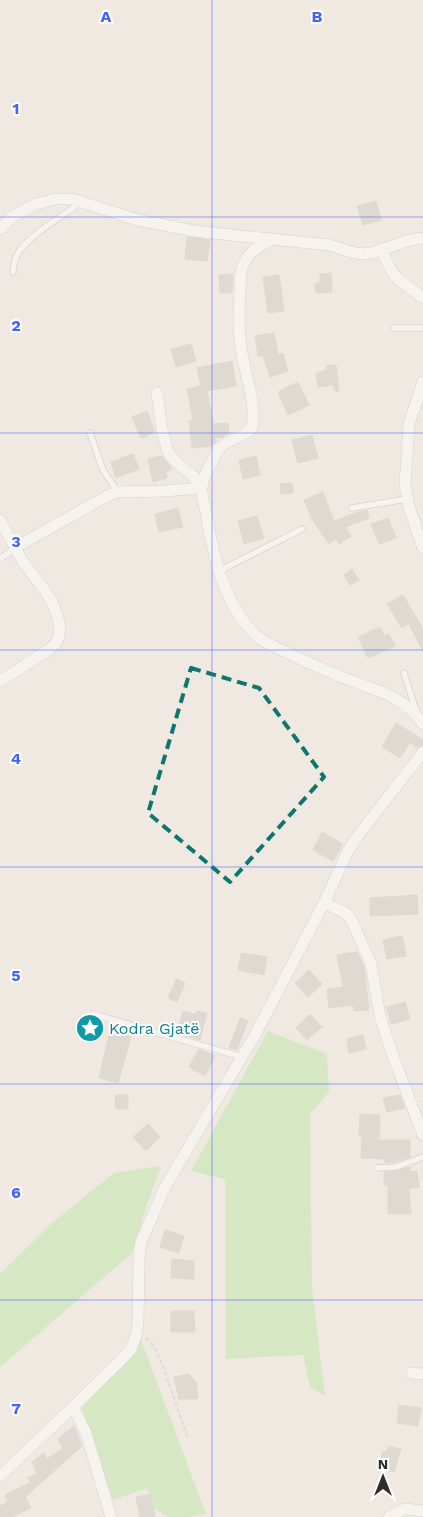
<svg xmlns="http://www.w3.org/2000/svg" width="423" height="1517" font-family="'Work Sans',sans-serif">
<rect width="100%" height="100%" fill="#efe9e1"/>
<g fill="#b6e59e">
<path d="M268 1031 327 1054 329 1092 310 1114 312 1287 325 1396 310 1387 303 1355 226 1359 225 1179 191 1171Z"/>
<path d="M161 1166 146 1208 132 1253 0 1367V1274L52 1223 114 1173Z"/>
<path d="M140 1337 206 1514 187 1517H168L154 1508 147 1488 113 1500 82 1408 115 1371Z"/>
</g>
<g fill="#cbc7bf" stroke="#cbc5ba">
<path d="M376 201 381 220 363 225 357 206Z"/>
<path d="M187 237 210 240 207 261 185 259Z"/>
<path d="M331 273 332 292 316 293 315 283H320V274Z"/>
<path d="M233 274 232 293H220L219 275Z"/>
<path d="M279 275 284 311 268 313 263 277Z"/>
<path d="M274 333 278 355 283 353 288 371 270 377 263 356H258L255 336Z"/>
<path d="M191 344 196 361 176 367 171 349Z"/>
<path d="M232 361 236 386 207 391 213 424 228 423 229 433 222 437 215 438 216 441 212 446 192 448 189 421 193 420 187 389 201 386 197 368Z"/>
<path d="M336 365 339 391 336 392 333 385 318 387 316 374 327 369 326 366Z"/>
<path d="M298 382 309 405 288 415 278 392Z"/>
<path d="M147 411 155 432 141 438 132 417Z"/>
<path d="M312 435 318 458 298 463 292 440Z"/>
<path d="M133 454 139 469 116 478 111 462Z"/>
<path d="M162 456 170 466 171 470 166 471 167 478 153 482 148 459Z"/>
<path d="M256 456 260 475 243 479 239 460Z"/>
<path d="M292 483 293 493 281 494 280 484Z"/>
<path d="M323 492 334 521 358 512 367 510 369 518 345 527 351 536 339 544 336 539 329 544 312 519 304 500Z"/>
<path d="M178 508 183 527 159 532 155 514Z"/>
<path d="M257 516 264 538 244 544 238 521Z"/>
<path d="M388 518 396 538 379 544 371 524Z"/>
<path d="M352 569 359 580 350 585 344 575Z"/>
<path d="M403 595 423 629V651L409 624 402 628 387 604Z"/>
<path d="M380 627 384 636 389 634 395 646 368 658 358 637Z"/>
<path d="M396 723 423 740V745L417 748 410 742 400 758 382 747Z"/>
<path d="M322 832 343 844 333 861 313 850Z"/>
<path d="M417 895 418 914 370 916V898Z"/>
<path d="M402 936 406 956 387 959 383 940Z"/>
<path d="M357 952 364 966 369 1010 354 1011 353 1005 329 1008 327 989 343 987 337 955Z"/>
<path d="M241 953 267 957 264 975 238 970Z"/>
<path d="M309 970 322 984 308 997 295 983Z"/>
<path d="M176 979 185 983 177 1002 168 998Z"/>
<path d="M405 1002 410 1019 391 1024 387 1007Z"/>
<path d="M183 1011 196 1014 197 1011 207 1013 200 1040 177 1033Z"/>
<path d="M310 1014 322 1027 307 1040 296 1028Z"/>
<path d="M240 1018 248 1021 237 1050 229 1048Z"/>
<path d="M110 1031 131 1037 118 1083 99 1078Z"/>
<path d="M363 1035 366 1049 349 1053 347 1039Z"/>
<path d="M199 1049 215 1056 205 1076 189 1067Z"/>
<path d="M115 1095H128V1109H116Z"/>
<path d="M400 1095 405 1108 387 1112 383 1098Z"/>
<path d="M360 1114 380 1115 379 1140H410V1157L395 1162 385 1163V1159L361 1158 362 1136H359Z"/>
<path d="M148 1124 160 1137 146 1151 133 1137Z"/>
<path d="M410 1167V1172L417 1171 419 1187 409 1189 411 1214H388V1185H384V1172L397 1171Z"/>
<path d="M165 1230 184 1236 179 1253 160 1247Z"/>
<path d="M172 1259 194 1261V1279L171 1278Z"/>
<path d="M171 1311H194L195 1332H171Z"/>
<path d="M189 1374 196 1382 198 1399H179L174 1377Z"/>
<path d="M399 1405 421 1408 418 1426 397 1423Z"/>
<path d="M74 1426 82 1446 25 1497 31 1508 12 1517H0V1506L8 1502 5 1495 31 1482 28 1478 37 1474 32 1462 44 1453 47 1459 63 1448 58 1439Z"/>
<path d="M388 1446 401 1449 394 1472 378 1468 383 1451 387 1452Z"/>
<path d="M151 1494 155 1517H140L136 1497Z"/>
</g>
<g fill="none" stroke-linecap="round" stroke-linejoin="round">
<defs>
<g id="service">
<path d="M13 272C14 265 14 259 18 253 27 237 64 215 80 203"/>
<path d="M394 328H423"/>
<path d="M90 433 103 470 118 492"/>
<path d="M352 508 407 499"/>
<path d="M0 559 16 547"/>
<path d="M219 571 302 529"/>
<path d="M404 673 416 711"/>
<path d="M93 1014 242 1057"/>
<path d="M377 1168 396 1167 423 1157"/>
</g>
<g id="minor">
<path d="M0 229 13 216 36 204 55 199H72L138 220 194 231 329 245 355 253 365 254 376 252 406 241 423 238"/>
<path d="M271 240C256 248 245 254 241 272 240 297 237 322 241 347 244 373 257 401 252 428 242 438 229 439 219 448 214 459 203 474 202 487 201 495 205 505 206 513 214 558 224 608 260 639 287 654 316 666 344 678 376 691 402 694 423 724"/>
<path d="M381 249 392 272 398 279 423 298"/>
<path d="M423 382 409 424 405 485 409 507 423 548"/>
<path d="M0 520C7 533 14 546 21 558 35 582 49 588 58 618 61 631 61 640 50 649L0 681"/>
<path d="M16 547 109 495 118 492 164 491 201 488 194 477 173 459 168 452 162 429 157 393"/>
<path d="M324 903 346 913 351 919 371 964 380 1016 393 1056 423 1135"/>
<path d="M412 1373 423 1374"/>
<path d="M73 1407 86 1433 111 1517"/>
<path d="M0 1476 73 1407 121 1360 131 1349 136 1336 138 1323 139 1257 141 1242 165 1187 255 1035 324 903 347 853 357 837 423 752"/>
<path d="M389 1517 405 1509 423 1511"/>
</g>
</defs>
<use href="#service" stroke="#b4b7c1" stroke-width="7"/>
<use href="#minor" stroke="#b4b7c1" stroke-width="12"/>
<path stroke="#c9c9c9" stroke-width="2" stroke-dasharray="4 2.5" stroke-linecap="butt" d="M146 1338 153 1345 162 1363 188 1439"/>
<use href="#service" stroke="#fff" stroke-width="5.5"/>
<use href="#minor" stroke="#fff" stroke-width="11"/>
</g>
<path d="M0 0H423V1517H0ZM191 668 259 688 324 777 230 882 148 813Z" fill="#efe9e1" fill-opacity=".55" fill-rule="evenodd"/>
<path fill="none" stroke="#0f766e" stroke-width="4" stroke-dasharray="10 6" stroke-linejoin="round" d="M191 668 259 688 324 777 230 882 148 813Z"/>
<path fill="none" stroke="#4264fb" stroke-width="1" stroke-opacity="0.55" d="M212 0V1517M0 217H423M0 433H423M0 650H423M0 867H423M0 1084H423M0 1300H423"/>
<defs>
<symbol id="sight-disc" viewBox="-11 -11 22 22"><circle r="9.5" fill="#0f9aa8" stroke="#fff"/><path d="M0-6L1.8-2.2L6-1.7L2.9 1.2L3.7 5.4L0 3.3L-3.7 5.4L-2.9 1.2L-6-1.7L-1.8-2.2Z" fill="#fff"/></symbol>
</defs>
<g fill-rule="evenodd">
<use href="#sight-disc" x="74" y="1012" width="32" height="32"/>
</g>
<g text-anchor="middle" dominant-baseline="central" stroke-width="4" stroke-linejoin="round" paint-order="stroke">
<g font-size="16" fill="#0d838f" stroke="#fff" text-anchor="start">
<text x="109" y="1028">Kodra Gjatë</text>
</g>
</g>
<g font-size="16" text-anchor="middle" font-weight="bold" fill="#4264fb" stroke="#fff" stroke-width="4" stroke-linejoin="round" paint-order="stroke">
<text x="106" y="22">A</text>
<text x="317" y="22">B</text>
<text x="16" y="114">1</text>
<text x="16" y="331">2</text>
<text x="16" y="547">3</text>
<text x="16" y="764">4</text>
<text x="16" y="981">5</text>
<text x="16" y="1198">6</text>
<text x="16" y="1414">7</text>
</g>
<g transform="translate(383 1477)" stroke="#ffffff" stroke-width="4" paint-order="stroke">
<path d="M0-4L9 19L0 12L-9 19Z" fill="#2e2e2e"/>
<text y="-8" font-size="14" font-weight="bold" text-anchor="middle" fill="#2e2e2e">N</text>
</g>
</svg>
